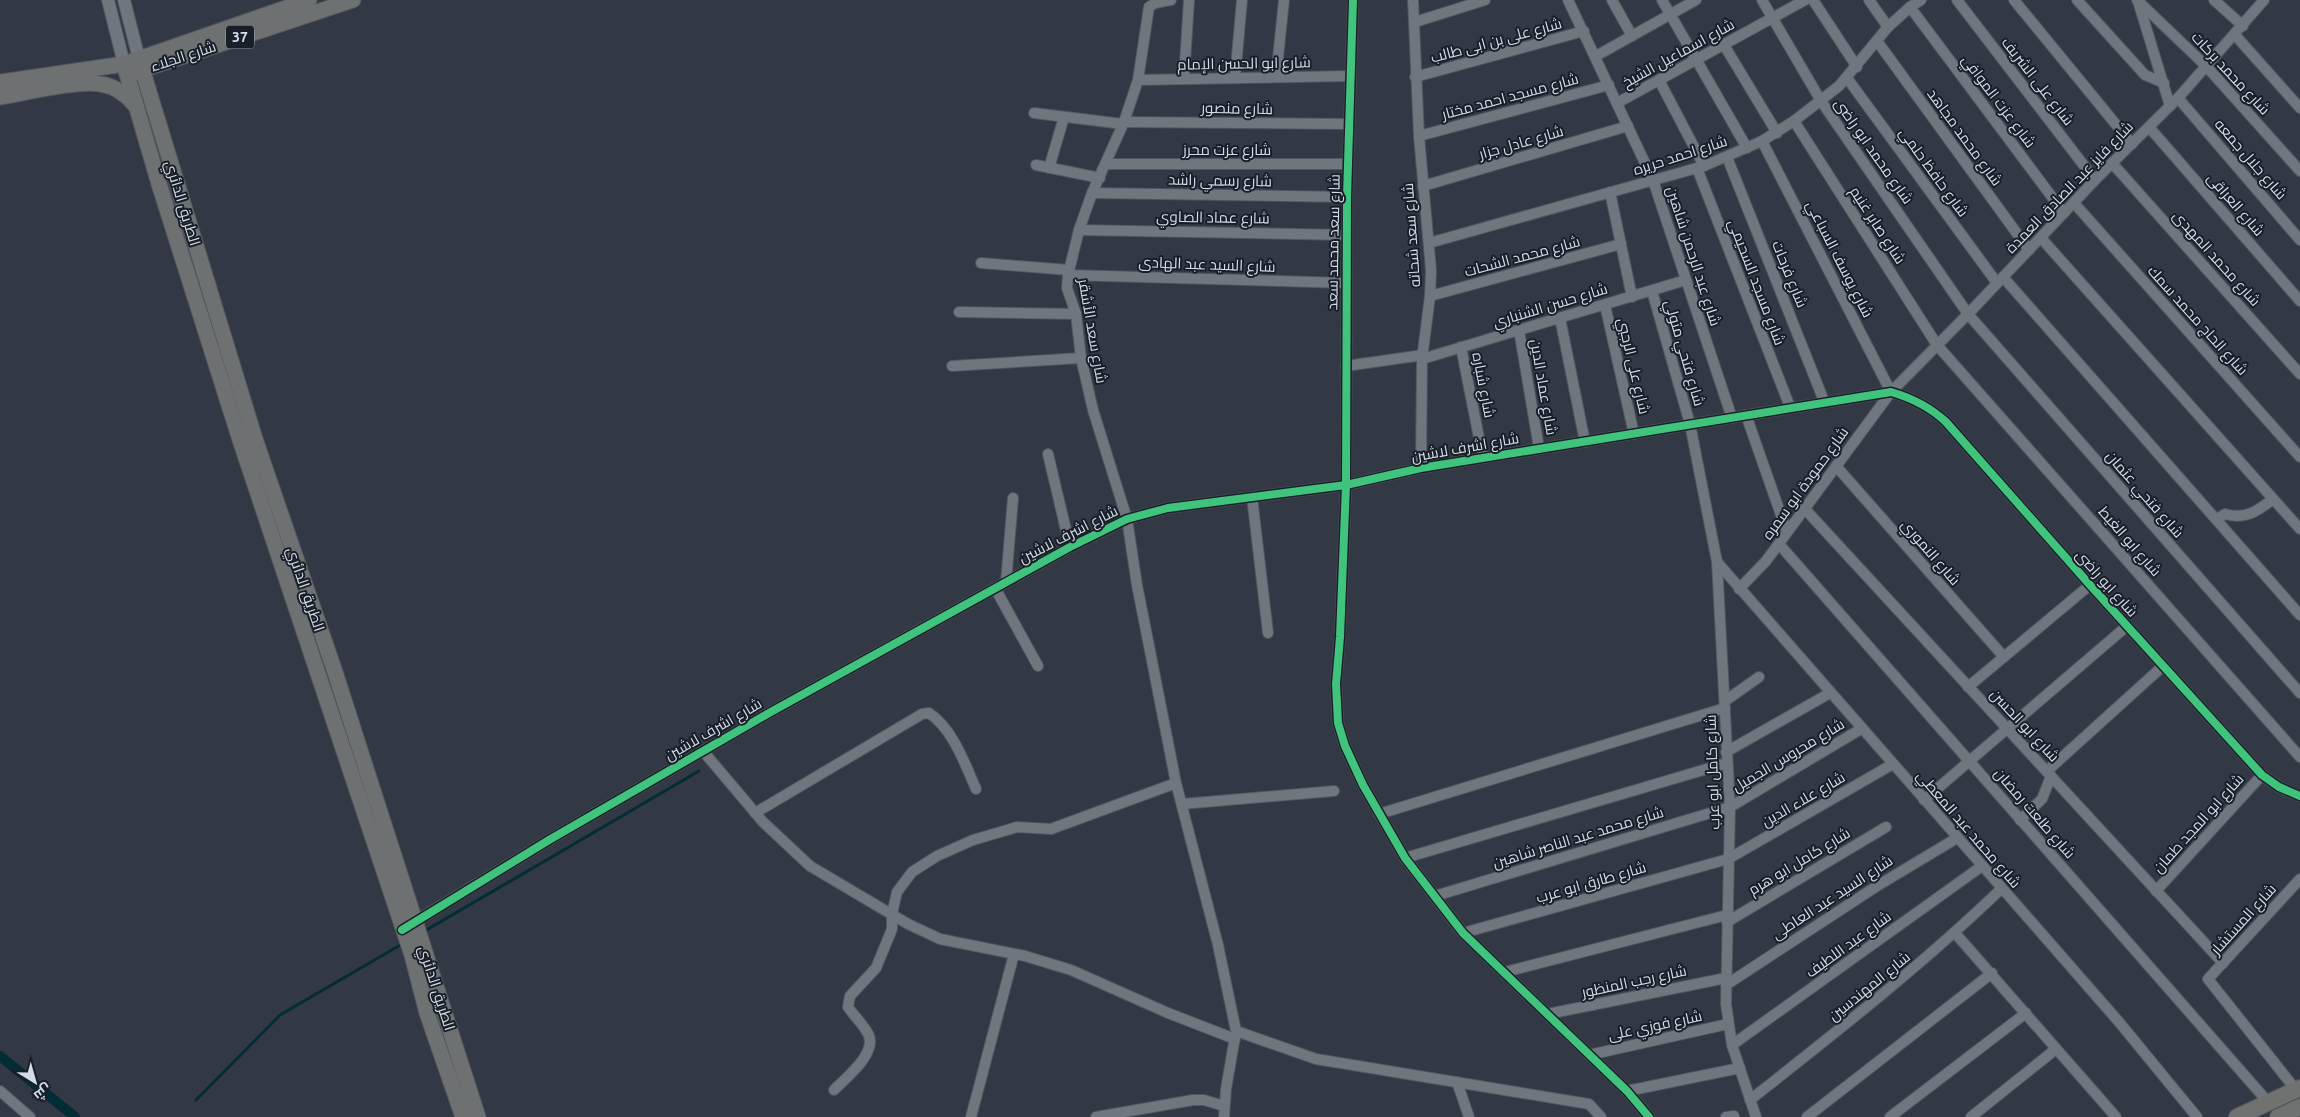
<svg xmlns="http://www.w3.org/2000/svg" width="2300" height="1117" font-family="Ubuntu,Cairo,sans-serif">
<rect width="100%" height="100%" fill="#323944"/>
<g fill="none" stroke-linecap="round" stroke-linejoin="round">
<g stroke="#042c35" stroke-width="3">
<path d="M423 932 699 771"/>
<path d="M196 1100 280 1015 402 944"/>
</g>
<path stroke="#042c35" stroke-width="10" d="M0 1056 75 1117"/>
<defs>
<g id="minor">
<path d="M1171 0 1155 3 1149 7 1138 80 1124 122 1092 193 1079 230 1068 275 1067 288 1076 314 1081 358 1093 410 1127 519 1137 585 1176 783 1218 945 1236 1031 1226 1089 1224 1117"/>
<path d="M1353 0 1347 197 1346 485 1340 637 1336 684 1338 723 1345 746 1363 785 1405 858 1463 933 1627 1091 1649 1117"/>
<path d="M1413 0 1419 136 1431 270 1430 296 1422 359 1421 468"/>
<path d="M1568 0 1653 180 1732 418"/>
<path d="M1612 0 1632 36"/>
<path d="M1662 0 1747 148"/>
<path d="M1762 0 1821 101 1968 314 2300 693"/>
<path d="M1813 0 1857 67"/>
<path d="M1869 0 1888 27"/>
<path d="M1957 0 2095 180"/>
<path d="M2014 0 2132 144"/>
<path d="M2077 0 2145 75 2164 83"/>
<path d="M2137 0 2206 66 2300 171"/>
<path d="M2214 0 2243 26"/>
<path d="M2138 1 2170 106"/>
<path d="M1910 7 2064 213"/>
<path d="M1415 22 1485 0"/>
<path d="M2235 35 2300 108"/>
<path d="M1877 41 2029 250"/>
<path d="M1724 45 1777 133"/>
<path d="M1596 56 1696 0"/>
<path d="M1276 77 1284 0"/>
<path d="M1415 77 1584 31"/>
<path d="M1235 78 1242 0"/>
<path d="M1847 78 1997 283"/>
<path d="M1184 79 1189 0"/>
<path d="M1138 80 1350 76"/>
<path d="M1659 80 1704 166"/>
<path d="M2178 98 2300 240"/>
<path d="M1617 103 1805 0"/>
<path d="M1034 113 1123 124"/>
<path d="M1794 121 1937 345 2300 757"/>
<path d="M1124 122 1349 124"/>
<path d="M2149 127 2300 301"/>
<path d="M1419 136 1609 85"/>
<path d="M1762 141 1891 392"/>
<path d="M1727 157 1824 401"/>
<path d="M2112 163 2300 374"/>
<path d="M1106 164H1348"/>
<path d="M1036 165 1100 178"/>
<path d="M1049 168 1064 117"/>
<path d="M1697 168 1790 407"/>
<path d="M1423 186 1628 126"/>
<path d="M1610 192 1632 297"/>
<path d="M1092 193 1347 197"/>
<path d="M2074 203 2300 457"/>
<path d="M1079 230 1347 235"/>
<path d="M2041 238 2300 529"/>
<path d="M1429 243 1704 166 1762 141 1794 121 1839 86 1888 27 1910 7 1921 0"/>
<path d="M981 263 1069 270"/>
<path d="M1068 275 1346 283"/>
<path d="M2003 277 2300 615"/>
<path d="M1652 291 1690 424 1717 562 1730 807 1726 1004 1732 1045 1756 1117"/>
<path d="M1430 296 1621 244"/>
<path d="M1605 305 1634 434"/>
<path d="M959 312 1076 314"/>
<path d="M1560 318 1585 442"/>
<path d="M1519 330 1539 448"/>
<path d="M1461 347 1483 458"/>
<path d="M1422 359 1686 280"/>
<path d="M952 366 1081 358"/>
<path d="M1346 366 1423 355"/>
<path d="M1746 415 1787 532"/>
<path d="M1048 454 1070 547"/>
<path d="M1836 466 2004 657"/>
<path d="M1252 497 1268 633"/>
<path d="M1804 508 2223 963"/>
<path d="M2217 519 2225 514C2245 520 2258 511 2273 499"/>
<path d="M1779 544 2268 1102"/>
<path d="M1717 562 2119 1022 2197 1117"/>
<path d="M1006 582 1013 498"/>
<path d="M995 588 1038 666"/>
<path d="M1739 589 1766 561 1891 392 1968 314 2095 180 2178 98 2264 0"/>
<path d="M1968 687 2090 585"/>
<path d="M1725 701 1759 677"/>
<path d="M703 751 763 822 810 866 908 924 940 939 1025 956 1071 970 1168 1013 1235 1039"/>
<path d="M1726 752 1830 693"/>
<path d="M2047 771 2163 666"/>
<path d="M1924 800 2127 626"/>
<path d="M1182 804 1334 791"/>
<path d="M755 813 922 714 929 713C953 729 965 764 976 789"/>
<path d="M1379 814 1725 708"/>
<path d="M2020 820 2042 799 2051 776"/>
<path d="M1405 858 1727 763"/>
<path d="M2156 891 2262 775"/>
<path d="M1435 896 1730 807 1861 729"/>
<path d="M1727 922 1886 827"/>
<path d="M411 924 549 840 769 713 1070 547 1127 519 1168 508 1346 485 1421 468 1891 392C1912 398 1930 407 1946 422L2090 585 2262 775 2279 787 2300 796"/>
<path d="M1463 933 1728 859 1893 764"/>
<path d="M1955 933 2116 1117"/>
<path d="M1505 972 1727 915"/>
<path d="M1726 985 1877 886 1957 838"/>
<path d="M1548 1014 1726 978"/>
<path d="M1236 1031 1316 1059 1589 1104 1601 1117"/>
<path d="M1732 1045 1982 866"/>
<path d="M1589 1055 1728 1024"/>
<path d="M1457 1082 1469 1117"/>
<path d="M834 1090C847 1077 880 1051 867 1032 862 1023 854 1016 848 1007L850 996 876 968 892 929V914L897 892 912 872 937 856 973 840 1017 827 1051 829 1176 783"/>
<path d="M2296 1090 2208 979 2300 879"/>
<path d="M0 1091 30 1117"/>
<path d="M1627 1091 1740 1068"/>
<path d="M1750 1100C1836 1032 1922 965 2001 889"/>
<path d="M971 1117 1014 954"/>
<path d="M1096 1117 1193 1100H1204L1224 1106"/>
<path d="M1726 1117 1734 1116"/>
<path d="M1807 1117 1992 973"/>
<path d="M1890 1117 2026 1013"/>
<path d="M1971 1117 2056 1049"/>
</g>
<g id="tertiary">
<path d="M108 0 124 64"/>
<path d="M124 0 139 59"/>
</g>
<g id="primary">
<path d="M139 59 255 439 334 669 478 1117"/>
<path d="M124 64 159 184 241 443 412 955 427 1013 463 1117"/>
<path d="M133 73 353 0"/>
<path d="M0 82 124 64 309 0"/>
<path d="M0 97C25 93 77 80 100 84 114 86 126 94 135 105"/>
</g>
<g id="trunk">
<path d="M2237 1117 2300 1088"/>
<path d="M2278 1117 2300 1107"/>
</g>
</defs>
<use href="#minor" stroke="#50565f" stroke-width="12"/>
<use href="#tertiary" stroke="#50565f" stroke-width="14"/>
<use href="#primary" stroke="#50565f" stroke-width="17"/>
<use href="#trunk" stroke="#50565f" stroke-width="18"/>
<use href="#minor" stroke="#70767e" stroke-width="10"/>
<use href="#tertiary" stroke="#70767e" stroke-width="12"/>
<use href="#primary" stroke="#6e7172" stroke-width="15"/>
<use href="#trunk" stroke="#707270" stroke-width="16"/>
<defs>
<g id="cycleway">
<path d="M1353 0 1347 197 1346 485 1340 637 1336 684 1338 723 1345 746 1363 785 1405 858 1463 933 1627 1091 1649 1117"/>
<path d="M402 930 549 840 769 713 1070 547 1127 519 1168 508 1346 485 1421 468 1891 392C1912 398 1930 407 1946 422L2090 585 2262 775 2279 787 2300 796"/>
</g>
</defs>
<use href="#cycleway" stroke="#191f28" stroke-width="11"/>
<use href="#cycleway" stroke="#40c37c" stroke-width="8"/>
</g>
<g text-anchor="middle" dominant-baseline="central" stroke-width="4" stroke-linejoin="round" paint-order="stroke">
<rect fill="#191f28" stroke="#9ca3ae" stroke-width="1" x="226" y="25.5" width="28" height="23" rx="4"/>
<g font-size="14" font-weight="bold" fill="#d4dce8">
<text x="240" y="37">37</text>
</g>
<g font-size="15" fill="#d4dce8" stroke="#191f28">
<text transform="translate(1496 40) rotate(-15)">شارع على بن ابى طالب</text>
<text transform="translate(1678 53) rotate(-29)">شارع اسماعيل الشيخ</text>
<text transform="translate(183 56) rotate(-18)">شارع الجلاء</text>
<text transform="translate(1244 63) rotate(-1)">شارع ابو الحسن الإمام</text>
<text transform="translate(2231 73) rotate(47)">شارع محمد بركات</text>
<text transform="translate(2038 81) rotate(52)">شارع على الشريف</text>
<text transform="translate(1510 96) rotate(-15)">شارع مسجد احمد مختار</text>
<text transform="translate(1999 101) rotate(53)">شارع عزت الموافي</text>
<text transform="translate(1237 108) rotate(1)">شارع منصور</text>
<text transform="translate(1965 137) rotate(54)">شارع محمد مجاهد</text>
<text transform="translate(1521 142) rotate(-16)">شارع عادل جزار</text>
<text x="1227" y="149">شارع عزت محرز</text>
<text transform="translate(1874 151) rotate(55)">شارع محمد ابو راضى</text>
<text transform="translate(1680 155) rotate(-18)">شارع احمد حريره</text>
<text transform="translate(2251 159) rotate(49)">شارع جلال جمعه</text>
<text transform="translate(1934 172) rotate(54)">شارع حافظ حلمي</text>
<text transform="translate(1220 180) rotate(1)">شارع رسمي راشد</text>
<text transform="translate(2069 187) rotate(-46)">شارع فايز عبد الصادق العمدة</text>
<text transform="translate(183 203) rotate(73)">الطريق الدائري</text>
<text transform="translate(2236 204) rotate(49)">شارع العراقى</text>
<text transform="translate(1213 217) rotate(1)">شارع عماد الصاوي</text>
<text transform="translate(1878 225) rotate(57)">شارع صابر غنيم</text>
<text transform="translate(1411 235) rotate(-94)">شارع سعد شحاته</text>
<text transform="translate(1333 242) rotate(-89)">شارع سعد محمد سعد</text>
<text transform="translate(1522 256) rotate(-15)">شارع محمد الشحات</text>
<text transform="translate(1694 256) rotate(72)">شارع عبد الرحمن شاهين</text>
<text transform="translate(2217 258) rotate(48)">شارع محمد المهدى</text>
<text transform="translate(1840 259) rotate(63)">شارع يوسف السباعي</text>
<text transform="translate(1207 264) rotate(2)">شارع السيد عبد الهادى</text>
<text transform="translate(1790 274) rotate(68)">شارع فرحات</text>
<text transform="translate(1757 282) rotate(69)">شارع مسجد السحيمي</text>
<text transform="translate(1550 305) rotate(-17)">شارع حسن الشنباري</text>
<text transform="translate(2198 320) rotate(48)">شارع الحاج محمد سمك</text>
<text transform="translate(1093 331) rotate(80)">شارع سعد الأشقر</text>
<text transform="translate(1685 353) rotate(74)">شارع فتحي متولي</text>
<text transform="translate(1634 366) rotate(77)">شارع على الرجبي</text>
<text transform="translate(1484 385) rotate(79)">شارع شباره</text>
<text transform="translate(1544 387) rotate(80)">شارع عماد الدين</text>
<text transform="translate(1465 447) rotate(-10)">شارع اشرف لاشين</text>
<text transform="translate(1805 483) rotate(-54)">شارع حمودة ابو سمره</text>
<text transform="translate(2145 494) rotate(49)">شارع فتحي عثمان</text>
<text transform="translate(1068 534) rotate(-27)">شارع اشرف لاشين</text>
<text transform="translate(2130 541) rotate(49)">شارع ابو الغيط</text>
<text transform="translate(1931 552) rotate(49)">شارع النموري</text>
<text transform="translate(2107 583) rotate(48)">شارع ابو راضى</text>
<text transform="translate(306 589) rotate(71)">الطريق الدائري</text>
<text transform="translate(2025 725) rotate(47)">شارع ابو الحسن</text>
<text transform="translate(713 729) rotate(-30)">شارع اشرف لاشين</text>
<text transform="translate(1788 755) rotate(-31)">شارع محروس الجميل</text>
<text transform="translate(1712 772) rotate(-92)">شارع كامل ابو عرب</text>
<text transform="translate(1803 799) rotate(-30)">شارع علاء الدين</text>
<text transform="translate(2035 813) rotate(49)">شارع طلعت رمضان</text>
<text transform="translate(2198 823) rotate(-48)">شارع ابو المجد طمان</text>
<text transform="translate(1969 829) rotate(49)">شارع محمد عبد المعطي</text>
<text transform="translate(1578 837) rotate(-17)">شارع محمد عبد الناصر شاهين</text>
<text transform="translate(1799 861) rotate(-31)">شارع كامل ابو هرم</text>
<text transform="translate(1591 882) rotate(-16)">شارع طارق ابو عرب</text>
<text transform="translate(1832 897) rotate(-33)">شارع السيد عبد العاطى</text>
<text transform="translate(2243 919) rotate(-48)">شارع المستشار</text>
<text transform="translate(1848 944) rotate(-36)">شارع عبد اللطيف</text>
<text transform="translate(1634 981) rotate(-12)">شارع رجب المنظور</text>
<text transform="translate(1869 986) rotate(-39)">شارع المهندسين</text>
<text transform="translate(437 988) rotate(72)">الطريق الدائري</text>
<text transform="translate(1655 1025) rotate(-12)">شارع فوزي على</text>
</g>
</g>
<g transform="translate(35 1082) rotate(143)" stroke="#191f28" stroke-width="4" paint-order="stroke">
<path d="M0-4L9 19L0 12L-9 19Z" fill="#d4dce8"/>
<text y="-8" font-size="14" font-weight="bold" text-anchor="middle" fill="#d4dce8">ش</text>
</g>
</svg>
